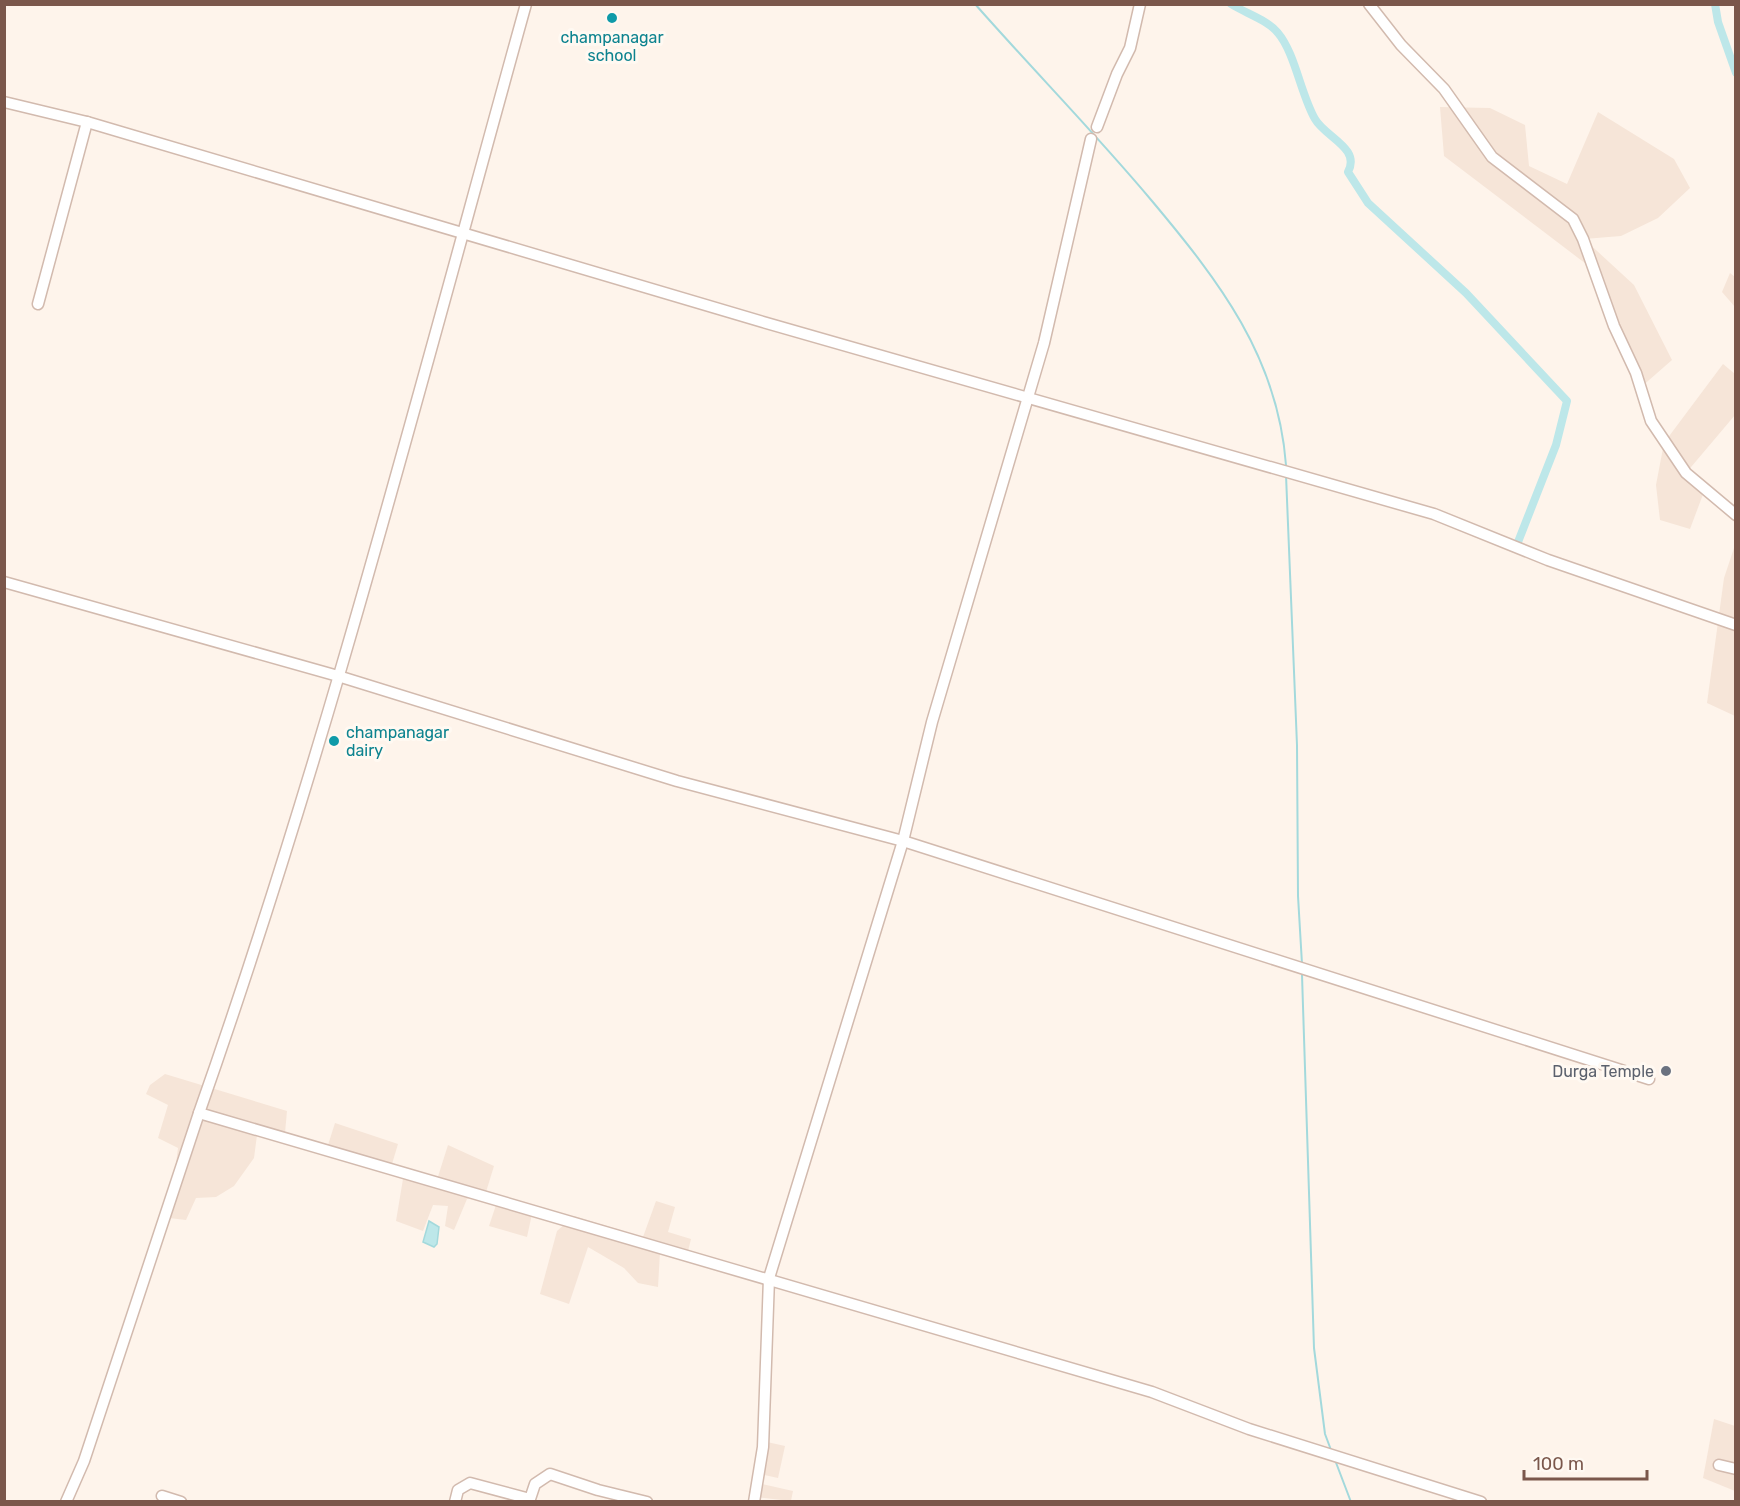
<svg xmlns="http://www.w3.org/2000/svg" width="1740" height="1506" font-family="Rubik,sans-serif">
<rect width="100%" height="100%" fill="#fef4eb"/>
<g fill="#f6e5d8">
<path d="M1440 107 1490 108 1525 125 1529 166 1567 184 1598 112 1674 159 1690 188 1658 218 1621 236 1584 239 1634 285 1672 360 1640 388 1594 270 1444 156Z"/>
<path d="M1730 273 1735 277V307L1722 292Z"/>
<path d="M1723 364 1735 374V415L1686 473 1705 489 1690 529 1660 520 1656 485 1664 443Z"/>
<path d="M1735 545V716L1707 703 1724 578Z"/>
<path d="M165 1074 287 1111 285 1133 257 1135 254 1158 234 1186 216 1197 196 1198 186 1220 169 1218 178 1148 158 1138 168 1105 146 1094 150 1085Z"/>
<path d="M335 1123 398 1144 392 1164 328 1145Z"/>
<path d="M448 1145 494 1166 486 1192 467 1199 454 1230 445 1226 448 1206 433 1205 423 1231 396 1221 403 1179 435 1186Z"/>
<path d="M656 1201 675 1207 668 1232 691 1239 686 1259 660 1252 658 1287 638 1283 624 1268 588 1247 569 1304 540 1294 557 1231 574 1216 643 1237Z"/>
<path d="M497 1202 532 1214 527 1237 489 1226Z"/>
<path d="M1714 1419 1735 1426V1491L1703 1478Z"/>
<path d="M767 1442 785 1446 778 1478 760 1474Z"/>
<path d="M757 1483 793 1491 791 1501 755 1497Z"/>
</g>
<path fill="#bde7e9" stroke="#a3d9dc" stroke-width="1.5" d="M429 1221 439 1227 437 1244 434 1247 423 1242Z"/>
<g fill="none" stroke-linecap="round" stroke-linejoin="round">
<g stroke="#a3d9dc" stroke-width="2">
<path d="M975 4C1034 71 1096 134 1152 201 1219 281 1278 357 1286 465"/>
<path d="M1286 475 1297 745 1298 896 1302 964"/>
<path d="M1302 975 1314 1348 1325 1434 1331 1450"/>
<path d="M1335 1460 1351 1502"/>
</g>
<g stroke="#bde7e9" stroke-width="8">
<path d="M1231 4C1245 13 1268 20 1278 33 1295 53 1301 95 1315 119 1325 137 1361 148 1348 172L1368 203 1466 293 1567 401 1556 445 1518 542"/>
<path d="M1715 4 1718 22 1736 73"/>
</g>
<defs>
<g id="minor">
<path d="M526 4C423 375 327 750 199 1113L1152 1392 1249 1429 1481 1502"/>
<path d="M1369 4 1401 45 1444 89 1492 157 1573 219 1583 239 1614 326 1636 373 1651 421 1686 473 1736 515"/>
<path d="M4 102 87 122 763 322 1434 514 1548 560 1736 625"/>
<path d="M1097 127 1117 74 1130 48 1140 4"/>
<path d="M38 304 87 122"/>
<path d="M4 582 338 676 677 781 903 841 1649 1079"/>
<path d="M1719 1465 1736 1469"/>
<path d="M162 1496 181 1502"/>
<path d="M66 1502 84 1461 199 1113"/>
<path d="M455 1502 458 1490 470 1483 530 1499 535 1484 550 1474 598 1490 647 1502"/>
<path d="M754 1502 763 1447 769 1278 903 841 932 722 1044 343 1091 139"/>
</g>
</defs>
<use href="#minor" stroke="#d2baae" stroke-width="13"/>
<use href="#minor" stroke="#fff" stroke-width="10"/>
</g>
<g fill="#0f9aa8" stroke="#fff9f2" stroke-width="2">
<circle cx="612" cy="18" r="6"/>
<circle cx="334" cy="741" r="6"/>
</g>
<circle fill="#6b7280" stroke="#fff9f2" stroke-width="2" cx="1666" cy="1071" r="6"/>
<g text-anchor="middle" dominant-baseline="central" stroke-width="6" stroke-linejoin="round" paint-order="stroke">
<g font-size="16" fill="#0d838f" stroke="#fff9f2">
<text x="612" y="37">champanagar<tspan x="612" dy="18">school</tspan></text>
<text x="346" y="732" text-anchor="start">champanagar<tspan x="346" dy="18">dairy</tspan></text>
</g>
<g font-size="16" fill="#5b616d" stroke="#fff9f2" text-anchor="end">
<text x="1654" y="1071">Durga Temple</text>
</g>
</g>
<rect width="1740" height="1506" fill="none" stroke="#7b574b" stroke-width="12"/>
<path d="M1524 1470v9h123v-9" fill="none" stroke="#7b574b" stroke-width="3"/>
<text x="1533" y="1470" font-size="18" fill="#7b574b" stroke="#fff9f2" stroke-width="4.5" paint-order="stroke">100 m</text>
</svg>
